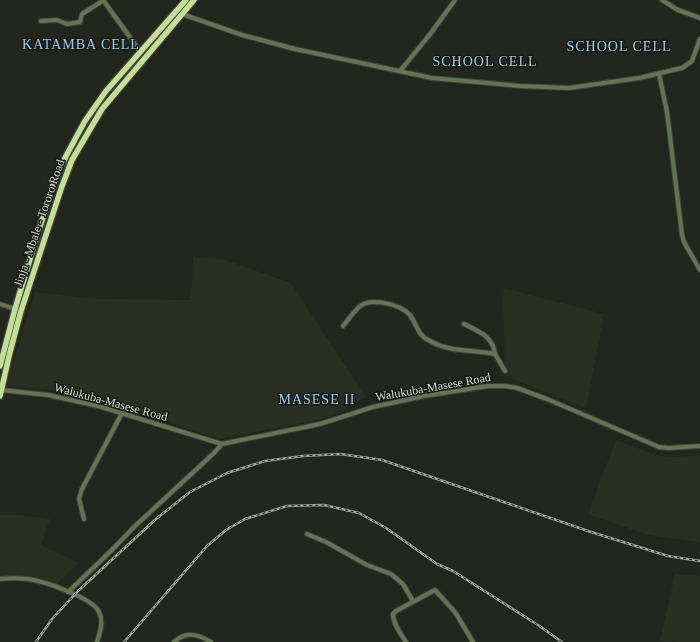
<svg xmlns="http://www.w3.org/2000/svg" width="700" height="642" font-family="Georgia,serif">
<rect width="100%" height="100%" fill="#23261d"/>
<g fill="#2a2f21">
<path d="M193 257 225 260 291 283 366 397 330 417 220 439 144 415 60 391 6 386 35 292 97 299 191 300Z"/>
<path d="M503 288 604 314 586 408 505 376Z"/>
<path d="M616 440 659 456 674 457 700 455V542L648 535 588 514Z"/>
<path d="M0 515H17L50 519 41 545 79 563 56 584 39 577 0 576Z"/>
<path d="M675 574 700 576V642L660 641Z"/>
</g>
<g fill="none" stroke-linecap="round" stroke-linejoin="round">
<defs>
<g id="minor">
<path d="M103 0 140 51"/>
<path d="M662 0 678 10 700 18"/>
<path d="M182 14 242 35 295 49 432 78 520 86 569 88 639 78 682 68 692 61 700 39"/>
<path d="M41 21 57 20 67 24 80 22 82 14 104 0"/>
<path d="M400 71 431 33 455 0"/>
<path d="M659 74 667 112 682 235 684 242 700 270"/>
<path d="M0 304 15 309"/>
<path d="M464 324C478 331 493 336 495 354"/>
<path d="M343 326C348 320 353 313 359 307 371 297 400 304 410 315 418 326 417 335 430 341 452 353 472 349 495 354L505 371"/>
<path d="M1 390 48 395 66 399 98 406 222 444 320 424 373 407 424 396 488 386H505L517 388 547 399 659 447 668 448 700 446"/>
<path d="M84 519 79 499 82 489 122 413"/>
<path d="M307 534 326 542 367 565 391 574 403 584 413 601"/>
<path d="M0 579C9 578 19 578 28 579 44 581 93 598 99 612 104 622 100 632 97 642"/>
<path d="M68 592 111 551 134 527 214 453 222 444"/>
<path d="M174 642C186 631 198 634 211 642"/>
<path d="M406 642C401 634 393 624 393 614L396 611 435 590 455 612 473 642"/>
</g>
<g id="highway">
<path d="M0 366 15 309 33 249 54 182 66 156 85 121 106 91 186 0"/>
<path d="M0 396 10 352 21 311 62 186 72 160 102 109 194 0"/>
</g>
</defs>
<use href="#minor" stroke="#40433b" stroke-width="6"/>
<use href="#highway" stroke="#40433b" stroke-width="8"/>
<use href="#minor" stroke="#677155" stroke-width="4"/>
<use href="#highway" stroke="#c4de96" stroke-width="5.5"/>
<defs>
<g id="rail">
<path d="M36 642 52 619 78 591 156 519 190 492 227 473 265 461 303 456 340 454 382 460 591 532 668 556 700 561"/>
<path d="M124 642 207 546 226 530 245 519 287 506 324 505 359 513 386 528 437 564 453 571 538 625 562 642"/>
</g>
</defs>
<use href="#rail" stroke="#a3a59e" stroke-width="2.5"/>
<use href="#rail" stroke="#191c14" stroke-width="1" stroke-dasharray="3" stroke-linecap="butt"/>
</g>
<g text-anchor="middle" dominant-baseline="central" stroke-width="3" stroke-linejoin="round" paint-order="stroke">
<g font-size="12" fill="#dadcd6" stroke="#191c14">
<text transform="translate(39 223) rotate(-71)">Jinja - Mbale - Tororo Road</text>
<text transform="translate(433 387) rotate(-10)">Walukuba-Masese Road</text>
<text transform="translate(111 402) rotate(15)">Walukuba-Masese Road</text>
</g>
<g font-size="14" letter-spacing="1" fill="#9acaf6" stroke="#191c14">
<text x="81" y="44">KATAMBA CELL</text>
<text x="619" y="46">SCHOOL CELL</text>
<text x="485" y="61">SCHOOL CELL</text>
<text x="317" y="399">MASESE II</text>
</g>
</g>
</svg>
